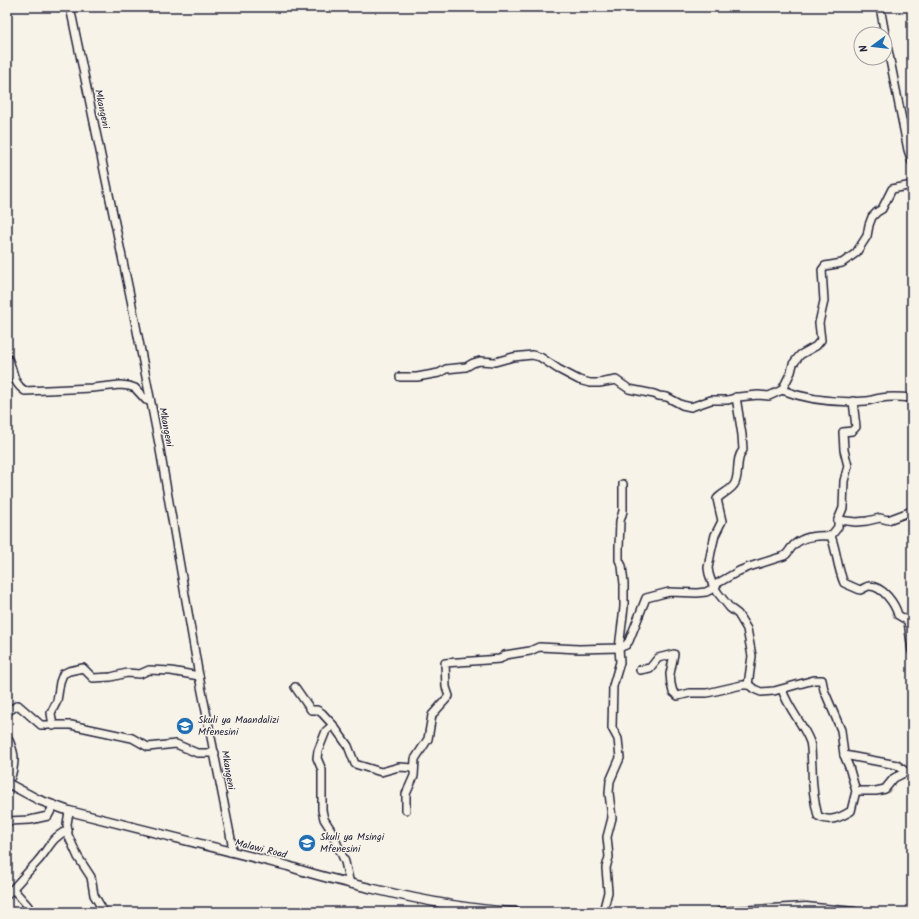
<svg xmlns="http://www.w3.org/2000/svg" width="919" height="919" font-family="Kalam,sans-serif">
<rect width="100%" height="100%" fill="#f7f3e8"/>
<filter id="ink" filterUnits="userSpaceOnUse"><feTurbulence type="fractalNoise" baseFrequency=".025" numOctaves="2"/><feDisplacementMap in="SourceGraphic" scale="8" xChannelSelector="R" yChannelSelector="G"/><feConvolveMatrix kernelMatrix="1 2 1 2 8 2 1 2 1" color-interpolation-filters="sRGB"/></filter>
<g filter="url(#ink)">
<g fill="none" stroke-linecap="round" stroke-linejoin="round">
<defs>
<g id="minor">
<path d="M70 7 131 300 159 444 199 676 232 844 230 852"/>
<path d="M880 7 885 34"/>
<path d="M885 35 908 150 912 162"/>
<path d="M7 357C15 370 11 382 25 391L92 388 120 385 129 386 135 388 146 400 150 401"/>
<path d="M400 377H417L439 373 446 369 466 367 473 363 480 361 495 362 513 357 532 355 540 357 558 369 579 380 590 383H599L616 380 629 389 654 394 659 396 667 397 682 405 691 407 711 400H728L738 397 758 395 769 396 782 390C808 400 838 403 866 401 871 401 876 398 881 398 891 396 902 397 912 398"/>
<path d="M782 390 791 372 793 364 800 355 816 346 821 340 819 323 824 301 822 270 825 266 842 263 856 253 867 236 869 225 872 217 877 212 882 209 892 189 912 185"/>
<path d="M736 397 742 435 743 450C735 459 740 472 735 483 732 490 722 493 717 499L722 521 715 535 711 552 708 568 709 574 712 583 718 593 730 608 738 614 747 629 752 656 748 685"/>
<path d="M853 401 856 427 852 431 843 432 844 450 848 466 844 481 843 508 838 520V527L831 536C837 552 837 567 844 583L860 590C863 589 867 586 869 586 883 586 895 604 898 615L908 621 912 651"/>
<path d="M838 520 856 522 867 521 880 518 888 520 912 511"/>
<path d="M640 670 650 668 658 658 674 654 670 674 671 684 673 692 678 696 690 693H707L742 685H749L754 689 761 692 774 691 814 680H822L824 690 841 730 844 755 849 767 856 791 851 811C841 817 830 823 818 816 814 801 812 782 812 766 811 758 812 750 810 742 803 723 788 709 782 689"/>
<path d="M295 687 311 710H317L322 713 333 725 348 746 355 764 381 772 399 767 414 768"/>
<path d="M7 707 10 710 18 705 41 725H71L132 738 148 747 176 744 197 753H215"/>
<path d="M333 725 326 731 318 751 317 758 322 770V810L324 819 331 830 345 862 350 884"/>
<path d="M53 726 51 713 57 701 60 682 63 674 69 671 83 668 93 678 111 677 127 673 140 674 149 670 171 671 199 676"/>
<path d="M7 736C15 753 16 759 11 777L7 779"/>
<path d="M844 755 897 765 906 772 912 774"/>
<path d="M856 791H876L885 789 894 778 906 772"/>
<path d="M406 810V794L414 776 415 759 428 739 432 715 449 696 446 687 445 663 500 659 505 655 530 651 539 647 579 649 619 648 626 645 629 641 646 598 669 592 697 593 706 592 714 588 718 583 739 571 749 567 784 556C788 554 789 550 792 547 801 536 818 535 831 536"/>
<path d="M69 811 67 824 68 835 78 857 91 877 94 895 104 912"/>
<path d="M7 821 30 820 48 816 54 805"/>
<path d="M13 889 28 906 30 912"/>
<path d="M7 895C17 884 27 873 37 862 49 849 50 838 68 830"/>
<path d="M603 912 608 892 606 868 609 857 607 837 612 818 609 793 610 781 620 758 618 739 612 728 613 686 620 662 619 648 624 607V584L622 566 619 560V548L620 521 623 511V484"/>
</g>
<g id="major">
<path d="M7 783 39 800 69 811 288 866C316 876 345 882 374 889 420 900 468 910 516 912"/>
<path d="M720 912 806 907 854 912"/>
</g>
</defs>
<use href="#minor" stroke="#22223b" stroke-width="10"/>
<use href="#major" stroke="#22223b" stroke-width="11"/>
<use href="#minor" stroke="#f7f3e8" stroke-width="7"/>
<use href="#major" stroke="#f7f3e8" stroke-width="8"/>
</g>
</g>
<defs>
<symbol id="school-disc" viewBox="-11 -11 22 22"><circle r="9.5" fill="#1f6fb2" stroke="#f7f3e8"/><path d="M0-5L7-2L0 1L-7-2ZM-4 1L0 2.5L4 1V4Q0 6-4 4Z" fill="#fff"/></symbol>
</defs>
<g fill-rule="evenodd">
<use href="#school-disc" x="175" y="716" width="20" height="20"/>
<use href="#school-disc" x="297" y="833" width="20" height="20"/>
</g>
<g text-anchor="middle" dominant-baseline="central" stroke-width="3" stroke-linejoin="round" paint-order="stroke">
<g font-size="10" fill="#22223b" stroke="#f7f3e8">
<text transform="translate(102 109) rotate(78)">Mkangeni</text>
<text transform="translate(166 427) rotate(79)">Mkangeni</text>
<text transform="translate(228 770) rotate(80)">Mkangeni</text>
<text transform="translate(261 849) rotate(14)">Malawi Road</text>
</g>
<g font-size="10" fill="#22223b" stroke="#f7f3e8" text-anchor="start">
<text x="198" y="720">Skuli ya Maandalizi<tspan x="198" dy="12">Mfenesini</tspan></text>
<text x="320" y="837">Skuli ya Msingi<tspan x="320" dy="12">Mfenesini</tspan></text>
</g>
</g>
<rect width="919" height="919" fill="none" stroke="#f7f3e8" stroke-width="24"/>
<rect x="12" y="12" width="895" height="895" fill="none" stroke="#22223b" stroke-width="1.5" filter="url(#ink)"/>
<g transform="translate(873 46) rotate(255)"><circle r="19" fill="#f7f3e8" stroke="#a29fa3"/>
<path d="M0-3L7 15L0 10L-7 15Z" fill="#1f6fb2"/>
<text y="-6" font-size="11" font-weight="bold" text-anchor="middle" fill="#22223b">N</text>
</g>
</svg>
